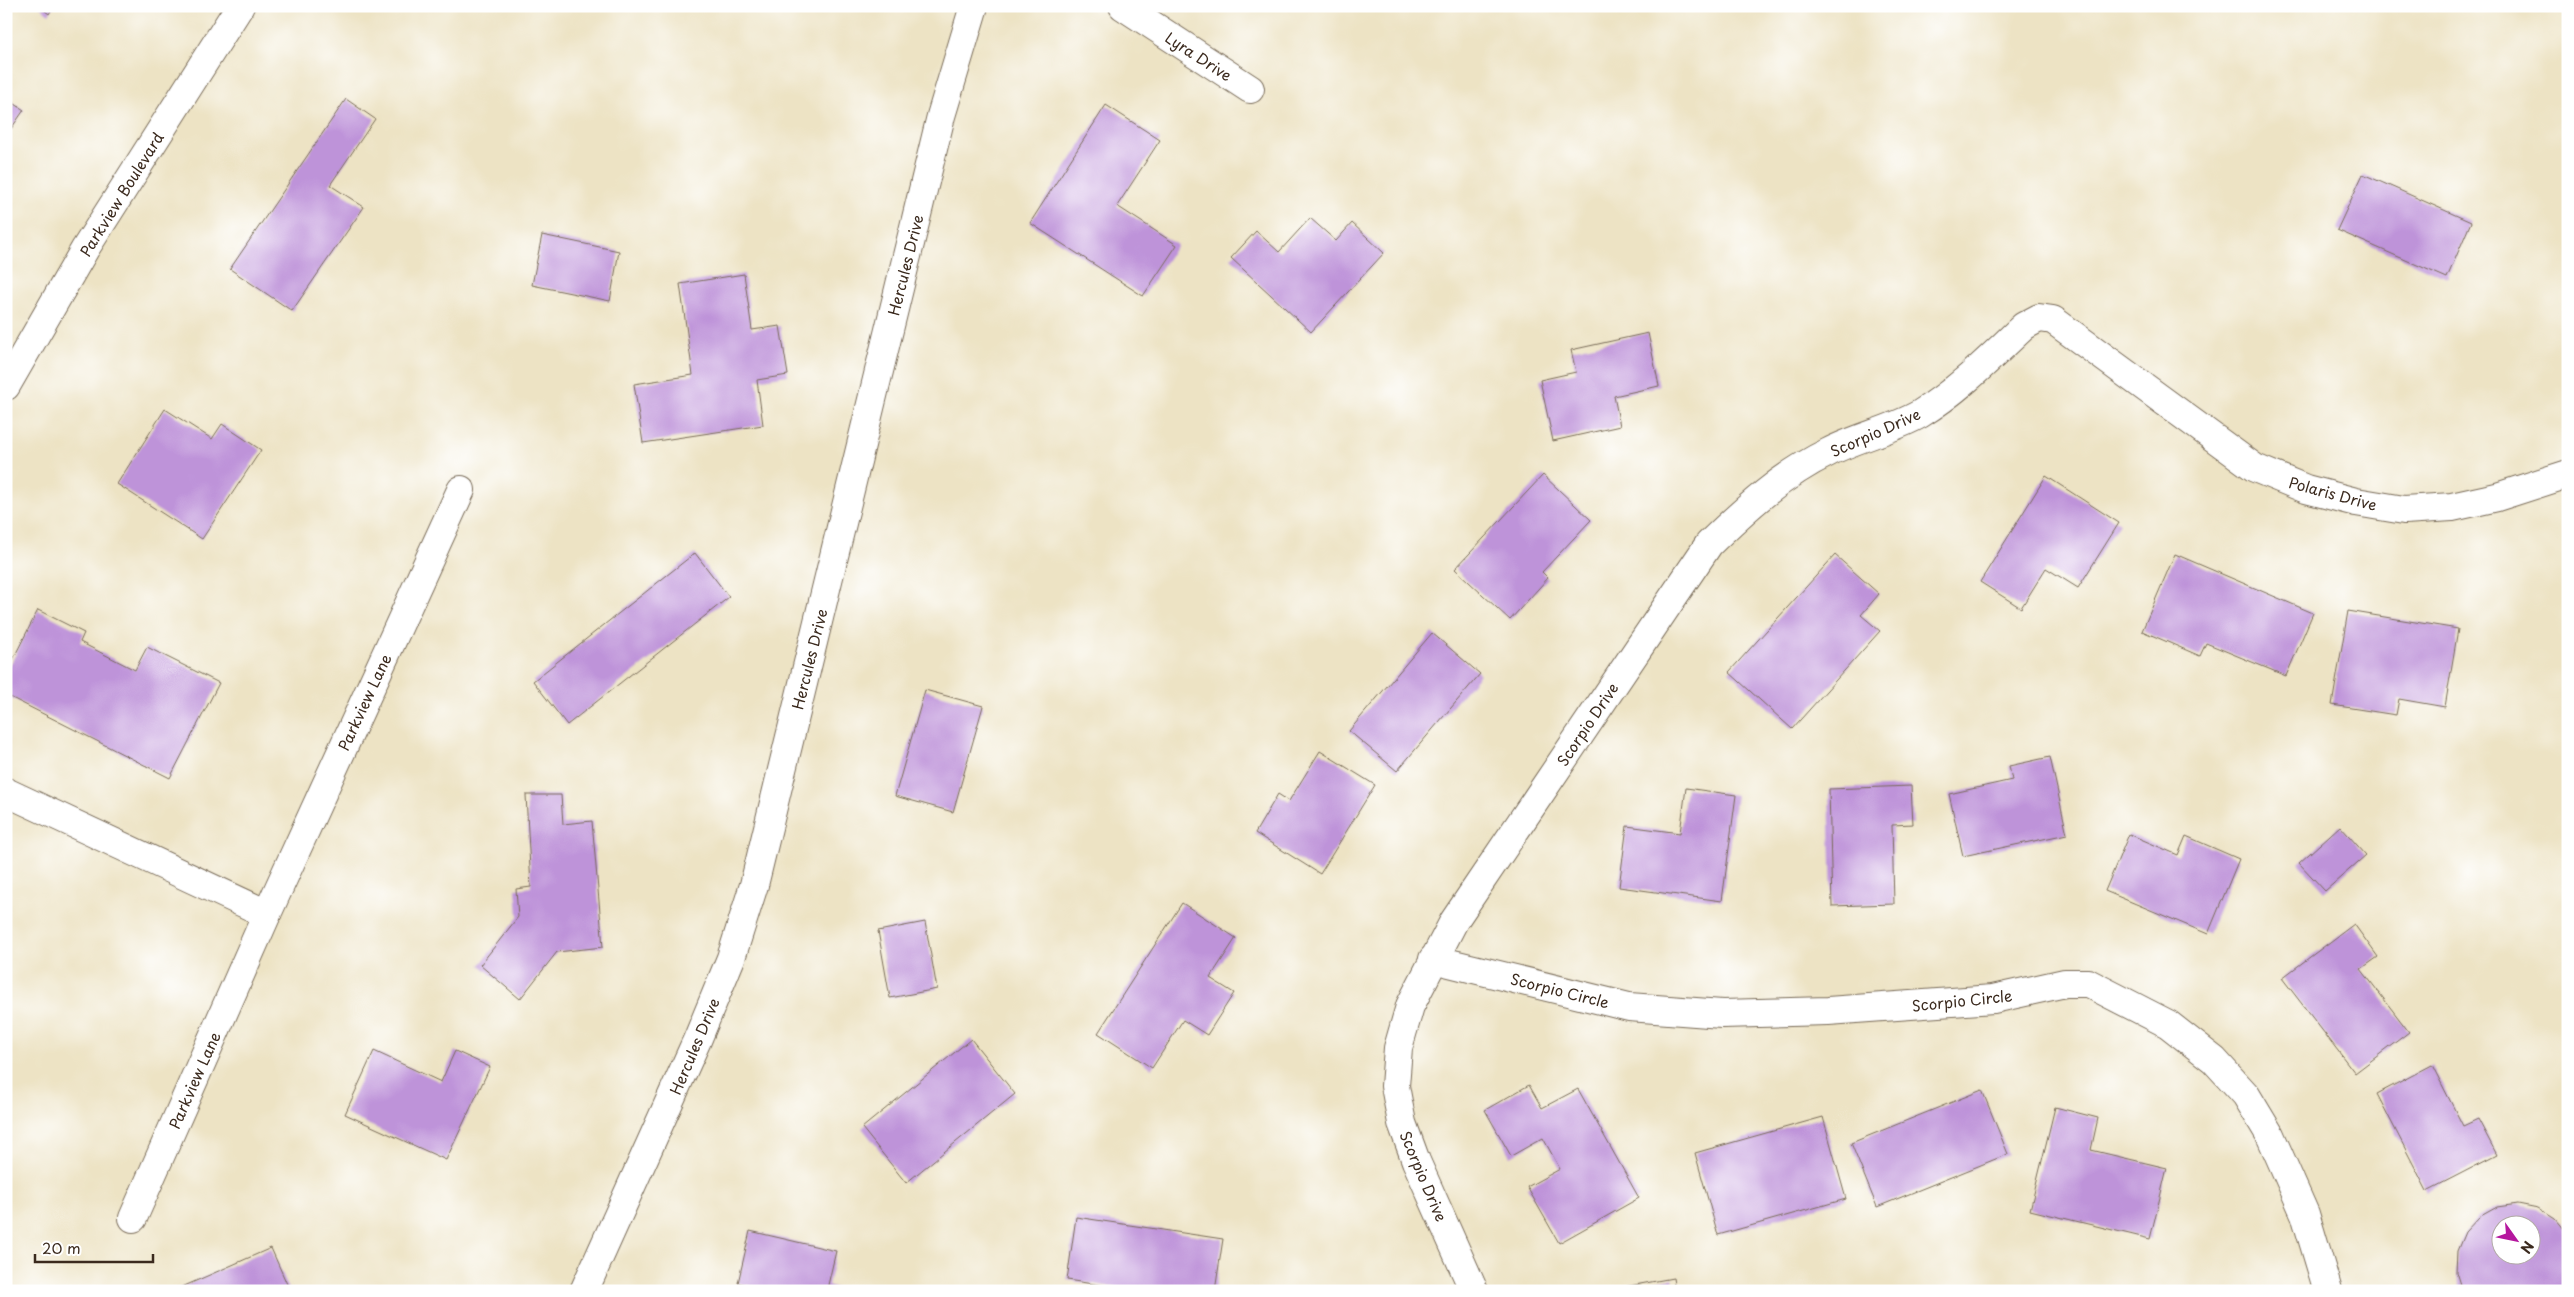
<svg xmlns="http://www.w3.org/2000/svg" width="2574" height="1297" font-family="'Playpen Sans',sans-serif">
<rect width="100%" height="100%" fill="#fff"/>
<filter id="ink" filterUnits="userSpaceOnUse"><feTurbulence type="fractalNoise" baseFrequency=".02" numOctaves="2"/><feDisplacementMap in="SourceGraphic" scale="10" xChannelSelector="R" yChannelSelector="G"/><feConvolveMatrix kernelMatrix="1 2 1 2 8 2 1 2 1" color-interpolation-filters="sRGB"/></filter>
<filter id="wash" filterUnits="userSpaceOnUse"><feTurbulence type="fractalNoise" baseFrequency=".0096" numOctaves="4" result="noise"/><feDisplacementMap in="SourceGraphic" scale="20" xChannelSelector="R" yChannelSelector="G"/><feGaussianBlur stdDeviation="1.12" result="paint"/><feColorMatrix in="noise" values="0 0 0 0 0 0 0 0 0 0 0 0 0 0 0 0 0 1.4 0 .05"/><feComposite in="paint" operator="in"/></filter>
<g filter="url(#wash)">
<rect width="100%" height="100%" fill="#ede3c4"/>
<g id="blocks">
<g fill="#be93d9" fill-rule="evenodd">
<path d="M39 6H54L49 14Z"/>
<path d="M6 98 24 110 6 136Z"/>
<path d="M346 99 375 119 330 185 364 207 292 311 230 269Z"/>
<path d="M1106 105 1160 140 1117 206 1177 245 1143 296 1030 223Z"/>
<path d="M2363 174 2471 222 2447 278 2337 230Z"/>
<path d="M1310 218 1336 241 1352 223 1384 253 1311 332 1231 258 1256 231 1279 252Z"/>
<path d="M542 235 619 251 610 301 532 285Z"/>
<path d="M744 274 752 330 780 326 788 375 757 380 763 425 643 443 634 384 693 375 680 284Z"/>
<path d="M1648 333 1659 386 1614 396 1620 426 1553 441 1540 380 1576 372 1571 350Z"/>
<path d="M165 409 212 439 222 424 261 450 202 539 117 484Z"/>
<path d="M1543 475 1591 520 1542 572 1548 578 1510 620 1455 569Z"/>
<path d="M2046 476 2119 523 2078 588 2046 568 2021 608 1980 582Z"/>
<path d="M695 553 729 597 567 725 533 681Z"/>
<path d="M2175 554 2313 613 2286 676 2206 643 2200 656 2142 631Z"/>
<path d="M1835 555 1879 594 1861 615 1880 631 1792 729 1729 672Z"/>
<path d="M38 610 84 633 80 642 135 670 147 647 219 683 170 778 6 695V673Z"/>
<path d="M2348 611 2458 629 2445 707 2399 699 2396 715 2332 705Z"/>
<path d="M1432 633 1480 674 1397 771 1349 731Z"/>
<path d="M925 690 983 706 953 812 895 796Z"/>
<path d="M1320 751 1375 785 1320 874 1255 833 1278 794 1289 801Z"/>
<path d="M2050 757 2067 834 1963 856 1949 794 2012 780 2009 766Z"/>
<path d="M1911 786 1913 824 1892 825 1894 904 1832 906 1829 789Z"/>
<path d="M1686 788 1736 795 1722 901 1619 887 1627 826 1680 833Z"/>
<path d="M526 795H561L563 824 592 821 603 947 557 952 520 999 480 965 518 917 516 889 531 887Z"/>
<path d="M2340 826 2366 855 2325 891 2299 863Z"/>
<path d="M2129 834 2178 855 2186 836 2239 859 2208 934 2105 891Z"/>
<path d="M1182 903 1236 938 1210 978 1234 993 1207 1035 1183 1020 1152 1068 1098 1033Z"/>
<path d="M925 922 937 989 890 998 878 931Z"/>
<path d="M2354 924 2378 957 2361 969 2409 1032 2355 1073 2282 978Z"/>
<path d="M971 1039 1015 1094 906 1183 862 1128Z"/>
<path d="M374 1051 441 1082 455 1051 490 1067 446 1160 345 1114Z"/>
<path d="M2432 1065 2463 1126 2478 1119 2497 1155 2427 1191 2377 1094Z"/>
<path d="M1529 1085 1542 1108 1578 1089 1639 1198 1559 1243 1527 1187 1560 1169 1543 1138 1511 1156 1485 1110Z"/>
<path d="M1982 1090 2008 1154 1877 1207 1851 1143Z"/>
<path d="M2055 1107 2098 1118 2091 1150 2167 1168 2150 1239 2030 1210Z"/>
<path d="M1823 1117 1846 1199 1718 1235 1695 1153Z"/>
<path d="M2518 1204 2538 1208 2555 1219 2568 1235V1291H2462L2456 1272 2457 1251 2465 1232 2479 1217 2497 1207ZM2502 1224H2532V1254H2502Z"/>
<path d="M1076 1217 1223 1239 1215 1291H1139L1067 1280Z"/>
<path d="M750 1231 836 1251 828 1285 843 1291H771L738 1283Z"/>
<path d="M271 1248 290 1291H173Z"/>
<path d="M1673 1278 1675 1291H1607V1290Z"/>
</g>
</g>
</g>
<g filter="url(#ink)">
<use href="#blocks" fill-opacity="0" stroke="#796b58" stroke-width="1"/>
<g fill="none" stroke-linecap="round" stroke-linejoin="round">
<defs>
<g id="minor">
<path d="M1123 6 1250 89"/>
<path d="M6 386 85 249 240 6"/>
<path d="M6 792 267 914"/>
<path d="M1433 959 1629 1007 1722 1014 1828 1011 1993 999 2065 983H2088L2168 1024 2214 1060 2246 1095 2270 1135 2305 1214 2328 1291"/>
<path d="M133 1218 267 914 461 490"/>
<path d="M584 1291 698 1038 731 958 754 885 941 116 974 6"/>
<path d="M1474 1291 1416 1161 1402 1123 1395 1086 1398 1048 1410 1006 1454 921 1709 544C1745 509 1783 474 1829 452 1858 437 1892 430 1920 414 1959 390 1991 357 2024 326L2039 318 2053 320 2255 468 2306 489 2356 502 2404 510 2452 507 2497 497 2568 474"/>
</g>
</defs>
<use href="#minor" stroke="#796b58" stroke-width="30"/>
<use href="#minor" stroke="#fff" stroke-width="28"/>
</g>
</g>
<g text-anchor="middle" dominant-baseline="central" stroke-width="5" stroke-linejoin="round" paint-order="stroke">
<g font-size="15" fill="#3b2a1e" stroke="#fff">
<text transform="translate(1199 56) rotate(33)">Lyra Drive</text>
<text transform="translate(121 194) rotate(-58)">Parkview Boulevard</text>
<text transform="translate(905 265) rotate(-76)">Hercules Drive</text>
<text transform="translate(1875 432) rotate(-24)">Scorpio Drive</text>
<text transform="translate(2333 493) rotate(15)">Polaris Drive</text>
<text transform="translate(809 659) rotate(-76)">Hercules Drive</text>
<text transform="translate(364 702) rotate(-65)">Parkview Lane</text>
<text transform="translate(1587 724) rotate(-56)">Scorpio Drive</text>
<text transform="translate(1560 990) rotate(14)">Scorpio Circle</text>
<text transform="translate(1962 1000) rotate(-6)">Scorpio Circle</text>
<text transform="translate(694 1046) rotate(-67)">Hercules Drive</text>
<text transform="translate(194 1080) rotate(-66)">Parkview Lane</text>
<text transform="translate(1424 1176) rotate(67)">Scorpio Drive</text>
</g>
</g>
<rect width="2574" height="1297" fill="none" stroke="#fff" stroke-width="25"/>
<g transform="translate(2516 1240) rotate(123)"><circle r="24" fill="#ffffff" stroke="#b1aaa5"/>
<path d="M0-4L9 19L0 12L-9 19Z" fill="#b5179e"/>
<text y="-8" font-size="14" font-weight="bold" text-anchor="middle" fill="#3b2a1e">N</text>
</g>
<path d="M35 1254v8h118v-8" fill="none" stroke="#3b2a1e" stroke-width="2.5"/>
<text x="42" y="1254" font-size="15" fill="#3b2a1e" stroke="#ffffff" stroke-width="4" paint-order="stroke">20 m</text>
</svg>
